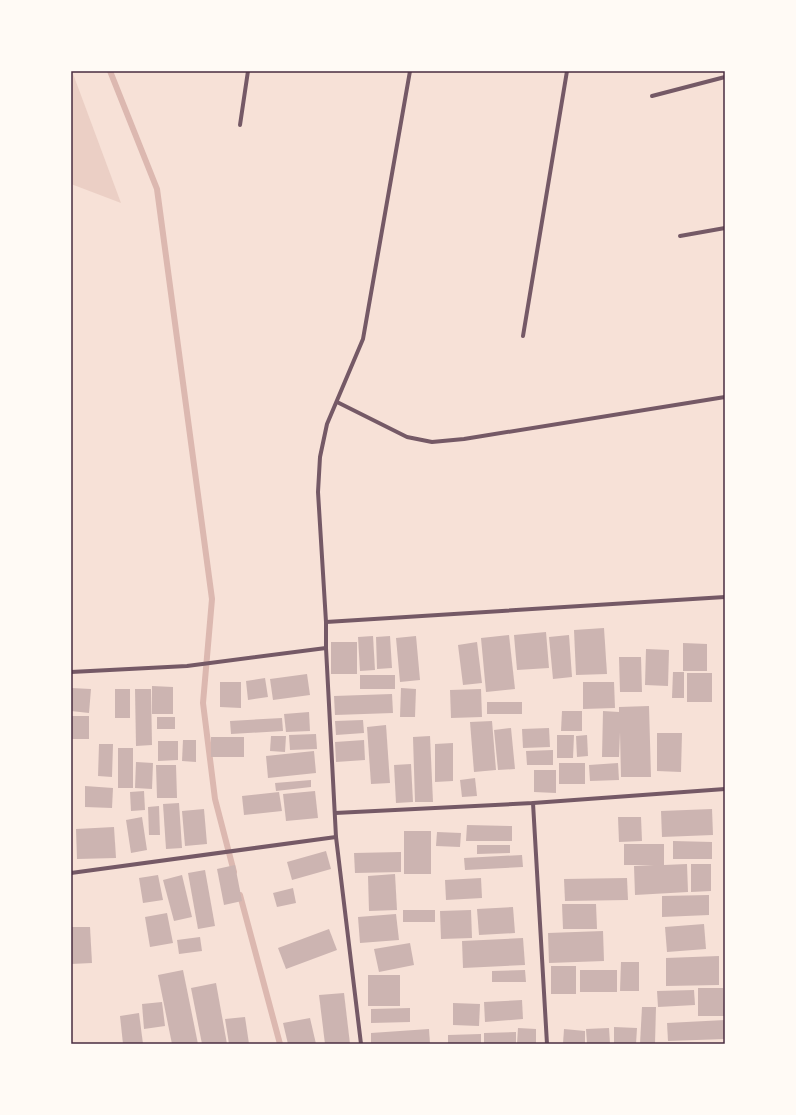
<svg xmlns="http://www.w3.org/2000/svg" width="796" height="1115" font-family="Montserrat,sans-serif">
<rect width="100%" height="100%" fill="#f7e1d7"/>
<path fill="#ebcfc5" d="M71 71H72L121 203 71 184Z"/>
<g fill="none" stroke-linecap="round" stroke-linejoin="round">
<g stroke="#dcb8b0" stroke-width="6">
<path d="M110 71 157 189 212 599 203 703 215 799 234 872"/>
<path d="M240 895 280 1044"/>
</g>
</g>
<g fill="#ccb4b1">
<path d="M604 628 607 674 576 675 574 630Z"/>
<path d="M546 632 549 668 517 670 514 635Z"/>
<path d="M509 635 515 689 486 692 481 638Z"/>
<path d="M569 635 572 677 553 679 549 637Z"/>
<path d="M373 636 375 670 360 671 358 637Z"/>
<path d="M390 636 392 668 377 669 376 637Z"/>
<path d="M416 636 420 680 400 682 396 638Z"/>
<rect x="331" y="642" width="26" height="32"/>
<path d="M477 642 482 683 463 685 458 645Z"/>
<path d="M683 643 707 644V671H683Z"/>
<path d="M646 649 669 650 668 686 645 685Z"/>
<path d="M619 657H641L642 692H620Z"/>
<path d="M673 672H684V698H672Z"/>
<rect x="687" y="673" width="25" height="29"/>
<path d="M307 674 310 695 273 700 270 679Z"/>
<rect x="360" y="675" width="35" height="14"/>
<path d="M265 678 268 697 248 700 246 681Z"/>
<path d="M220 682H241V708L220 707Z"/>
<path d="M583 682H614L615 708 583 709Z"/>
<path d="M152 686 173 687V714H152Z"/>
<path d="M71 688 91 689 89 713 71 711Z"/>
<path d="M401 688 416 689 415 717H400Z"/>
<rect x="115" y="689" width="15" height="29"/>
<path d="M135 689H151L152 745 136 746Z"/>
<path d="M481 689 482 717 451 718 450 690Z"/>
<path d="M392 694 393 713 335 715 334 696Z"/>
<rect x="487" y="702" width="35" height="12"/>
<path d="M649 706 651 777H621L620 732 619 757H602L603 711 619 712V707Z"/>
<path d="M562 711H582V731H561Z"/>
<path d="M309 712 310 731 286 732 284 714Z"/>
<rect x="71" y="716" width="18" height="23"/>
<rect x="157" y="717" width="18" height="12"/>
<path d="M282 718 283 731 231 734 230 721Z"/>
<path d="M363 720 364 733 336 735 335 721Z"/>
<path d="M492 721 496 770 474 772 470 722Z"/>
<path d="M386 725 390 783 371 784 367 727Z"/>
<path d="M511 728 515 769 498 770 494 730Z"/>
<path d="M549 728 550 747 523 748 522 729Z"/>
<path d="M657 733H682L681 772 657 771Z"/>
<path d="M316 734 317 749 290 750 289 735Z"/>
<path d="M557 735H574L573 758H557Z"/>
<path d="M587 735 588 756 577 757 576 736Z"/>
<path d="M271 736H286L285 752 270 751Z"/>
<path d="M430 736 433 802H415L413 737Z"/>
<rect x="211" y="737" width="33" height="20"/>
<path d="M183 740H196V762L182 761Z"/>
<path d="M364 740 365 760 336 762 335 742Z"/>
<path d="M158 741H178V760L158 761Z"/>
<path d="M453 743V781L435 782V744Z"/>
<path d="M99 744H113L112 777 98 776Z"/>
<rect x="118" y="748" width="15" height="40"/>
<path d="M553 750V765H527L526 751Z"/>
<path d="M314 751 316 773 268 778 266 756Z"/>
<path d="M136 762 153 763 152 789 135 788Z"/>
<rect x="559" y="763" width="26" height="21"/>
<path d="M618 763 619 780 590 781 589 765Z"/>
<path d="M411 764 413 802 396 803 394 765Z"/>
<path d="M156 765H176L177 798H157Z"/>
<path d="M534 770H556V793L534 792Z"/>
<path d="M475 778 477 796 462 797 460 780Z"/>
<path d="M311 780V787L276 791 275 783Z"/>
<path d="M85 786 113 788 112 808 85 807Z"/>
<path d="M144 791 145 810 131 811 130 792Z"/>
<path d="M315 791 318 818 286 821 283 794Z"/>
<path d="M279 792 282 811 244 815 242 796Z"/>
<path d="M179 803 182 848 166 849 163 804Z"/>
<path d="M159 806 160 835H149L148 807Z"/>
<path d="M204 809 207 844 185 846 182 811Z"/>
<path d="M712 809 713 835 662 837 661 811Z"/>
<path d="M142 817 147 850 131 853 126 820Z"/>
<path d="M618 817H641L642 841 619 842Z"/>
<path d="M467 825 512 826V841H466Z"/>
<path d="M114 827 116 858 77 859 76 829Z"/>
<rect x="404" y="831" width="27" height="43"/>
<path d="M437 832 461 833 460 847 436 846Z"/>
<path d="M673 841 712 842V859H673Z"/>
<path d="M624 844H664V865L687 864 688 892 635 895 634 866 654 865H624Z"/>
<path d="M477 845H510V853L477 854Z"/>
<path d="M326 851 331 869 292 880 287 862Z"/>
<path d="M401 852V872L355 873 354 853Z"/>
<path d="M522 855 523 867 465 870 464 858Z"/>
<path d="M691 864H711V891L691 892Z"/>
<path d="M235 865 242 901 224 905 217 869Z"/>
<path d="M205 870 215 926 198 929 188 873Z"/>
<path d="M395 874 397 910 369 911 368 876Z"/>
<path d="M158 875 163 900 143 903 139 878Z"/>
<path d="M182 875 192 917 174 921 163 880Z"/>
<path d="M481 878 482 898 446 900 445 880Z"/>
<path d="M627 878 628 900 565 901 564 879Z"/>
<path d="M293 888 296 903 277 907 273 893Z"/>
<path d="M709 895V915L662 917V896Z"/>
<path d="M562 904H596L597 929H563Z"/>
<path d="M513 907 515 933 479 935 477 909Z"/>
<rect x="403" y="910" width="32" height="12"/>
<path d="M471 910 472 938 441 939 440 911Z"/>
<path d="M167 913 173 943 150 947 145 917Z"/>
<path d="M396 914 399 940 360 943 358 917Z"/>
<path d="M704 924 706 949 667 952 665 927Z"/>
<path d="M71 927H90L92 963 71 964Z"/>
<path d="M329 929 337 950 286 969 278 948Z"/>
<path d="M603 931 604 961 549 963 548 933Z"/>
<path d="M200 937 202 951 179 954 177 940Z"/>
<path d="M523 938 525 965 463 968 462 941Z"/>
<path d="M410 943 414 965 379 972 374 949Z"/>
<path d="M719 956V985L666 986V958Z"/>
<path d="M621 962H639V991H620Z"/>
<rect x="551" y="966" width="25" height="28"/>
<path d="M183 970 198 1044H172L158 975Z"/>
<path d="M525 970 526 982H492V971Z"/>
<rect x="580" y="970" width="37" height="22"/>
<rect x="368" y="975" width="32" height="31"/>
<path d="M216 983 227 1044H202L191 988Z"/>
<path d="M698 988H723L724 1016H698Z"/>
<path d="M694 990 695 1005 658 1007 657 991Z"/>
<path d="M344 993 350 1044H325L319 995Z"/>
<path d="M522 1000 523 1019 485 1022 484 1002Z"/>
<path d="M162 1002 165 1026 144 1029 142 1004Z"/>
<path d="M453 1003 480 1004 479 1026 453 1025Z"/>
<path d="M642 1007H656L655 1044H640Z"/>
<path d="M410 1008V1022L371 1023V1009Z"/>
<path d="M139 1013 143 1044H123L120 1016Z"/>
<path d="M245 1017 249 1044H229L225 1019Z"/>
<path d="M310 1018 316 1044H288L283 1023Z"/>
<path d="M725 1020V1039L668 1041 667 1023Z"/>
<path d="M614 1027 637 1028 636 1044H614Z"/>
<path d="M518 1028 536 1029V1044H517Z"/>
<path d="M609 1028 610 1044H587L586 1029Z"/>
<path d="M429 1029 430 1044H371V1033Z"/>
<path d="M564 1029 585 1031V1044H563Z"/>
<path d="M516 1032V1044H484V1033Z"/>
<path d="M481 1034V1044H448V1035Z"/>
</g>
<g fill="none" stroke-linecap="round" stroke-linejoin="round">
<g stroke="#755966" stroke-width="4">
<path d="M652 96 725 77"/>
<path d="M240 125 248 71"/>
<path d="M680 236 725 228"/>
<path d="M523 336 567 71"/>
<path d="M337 402 407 437 432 442 464 439 725 397"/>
<path d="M326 622 725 597"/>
<path d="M71 672 187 666 326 648"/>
<path d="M533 803 547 1044"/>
<path d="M335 813 533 803 725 789"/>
<path d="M71 873 336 837"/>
<path d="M361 1044 336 837 326 648V622L318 492 320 457 327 424 363 339 410 71"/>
</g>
</g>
<rect width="796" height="1115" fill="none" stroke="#fffaf5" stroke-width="144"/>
<rect x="72" y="72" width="652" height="971" fill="none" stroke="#4a2c40" stroke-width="1.5"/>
</svg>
